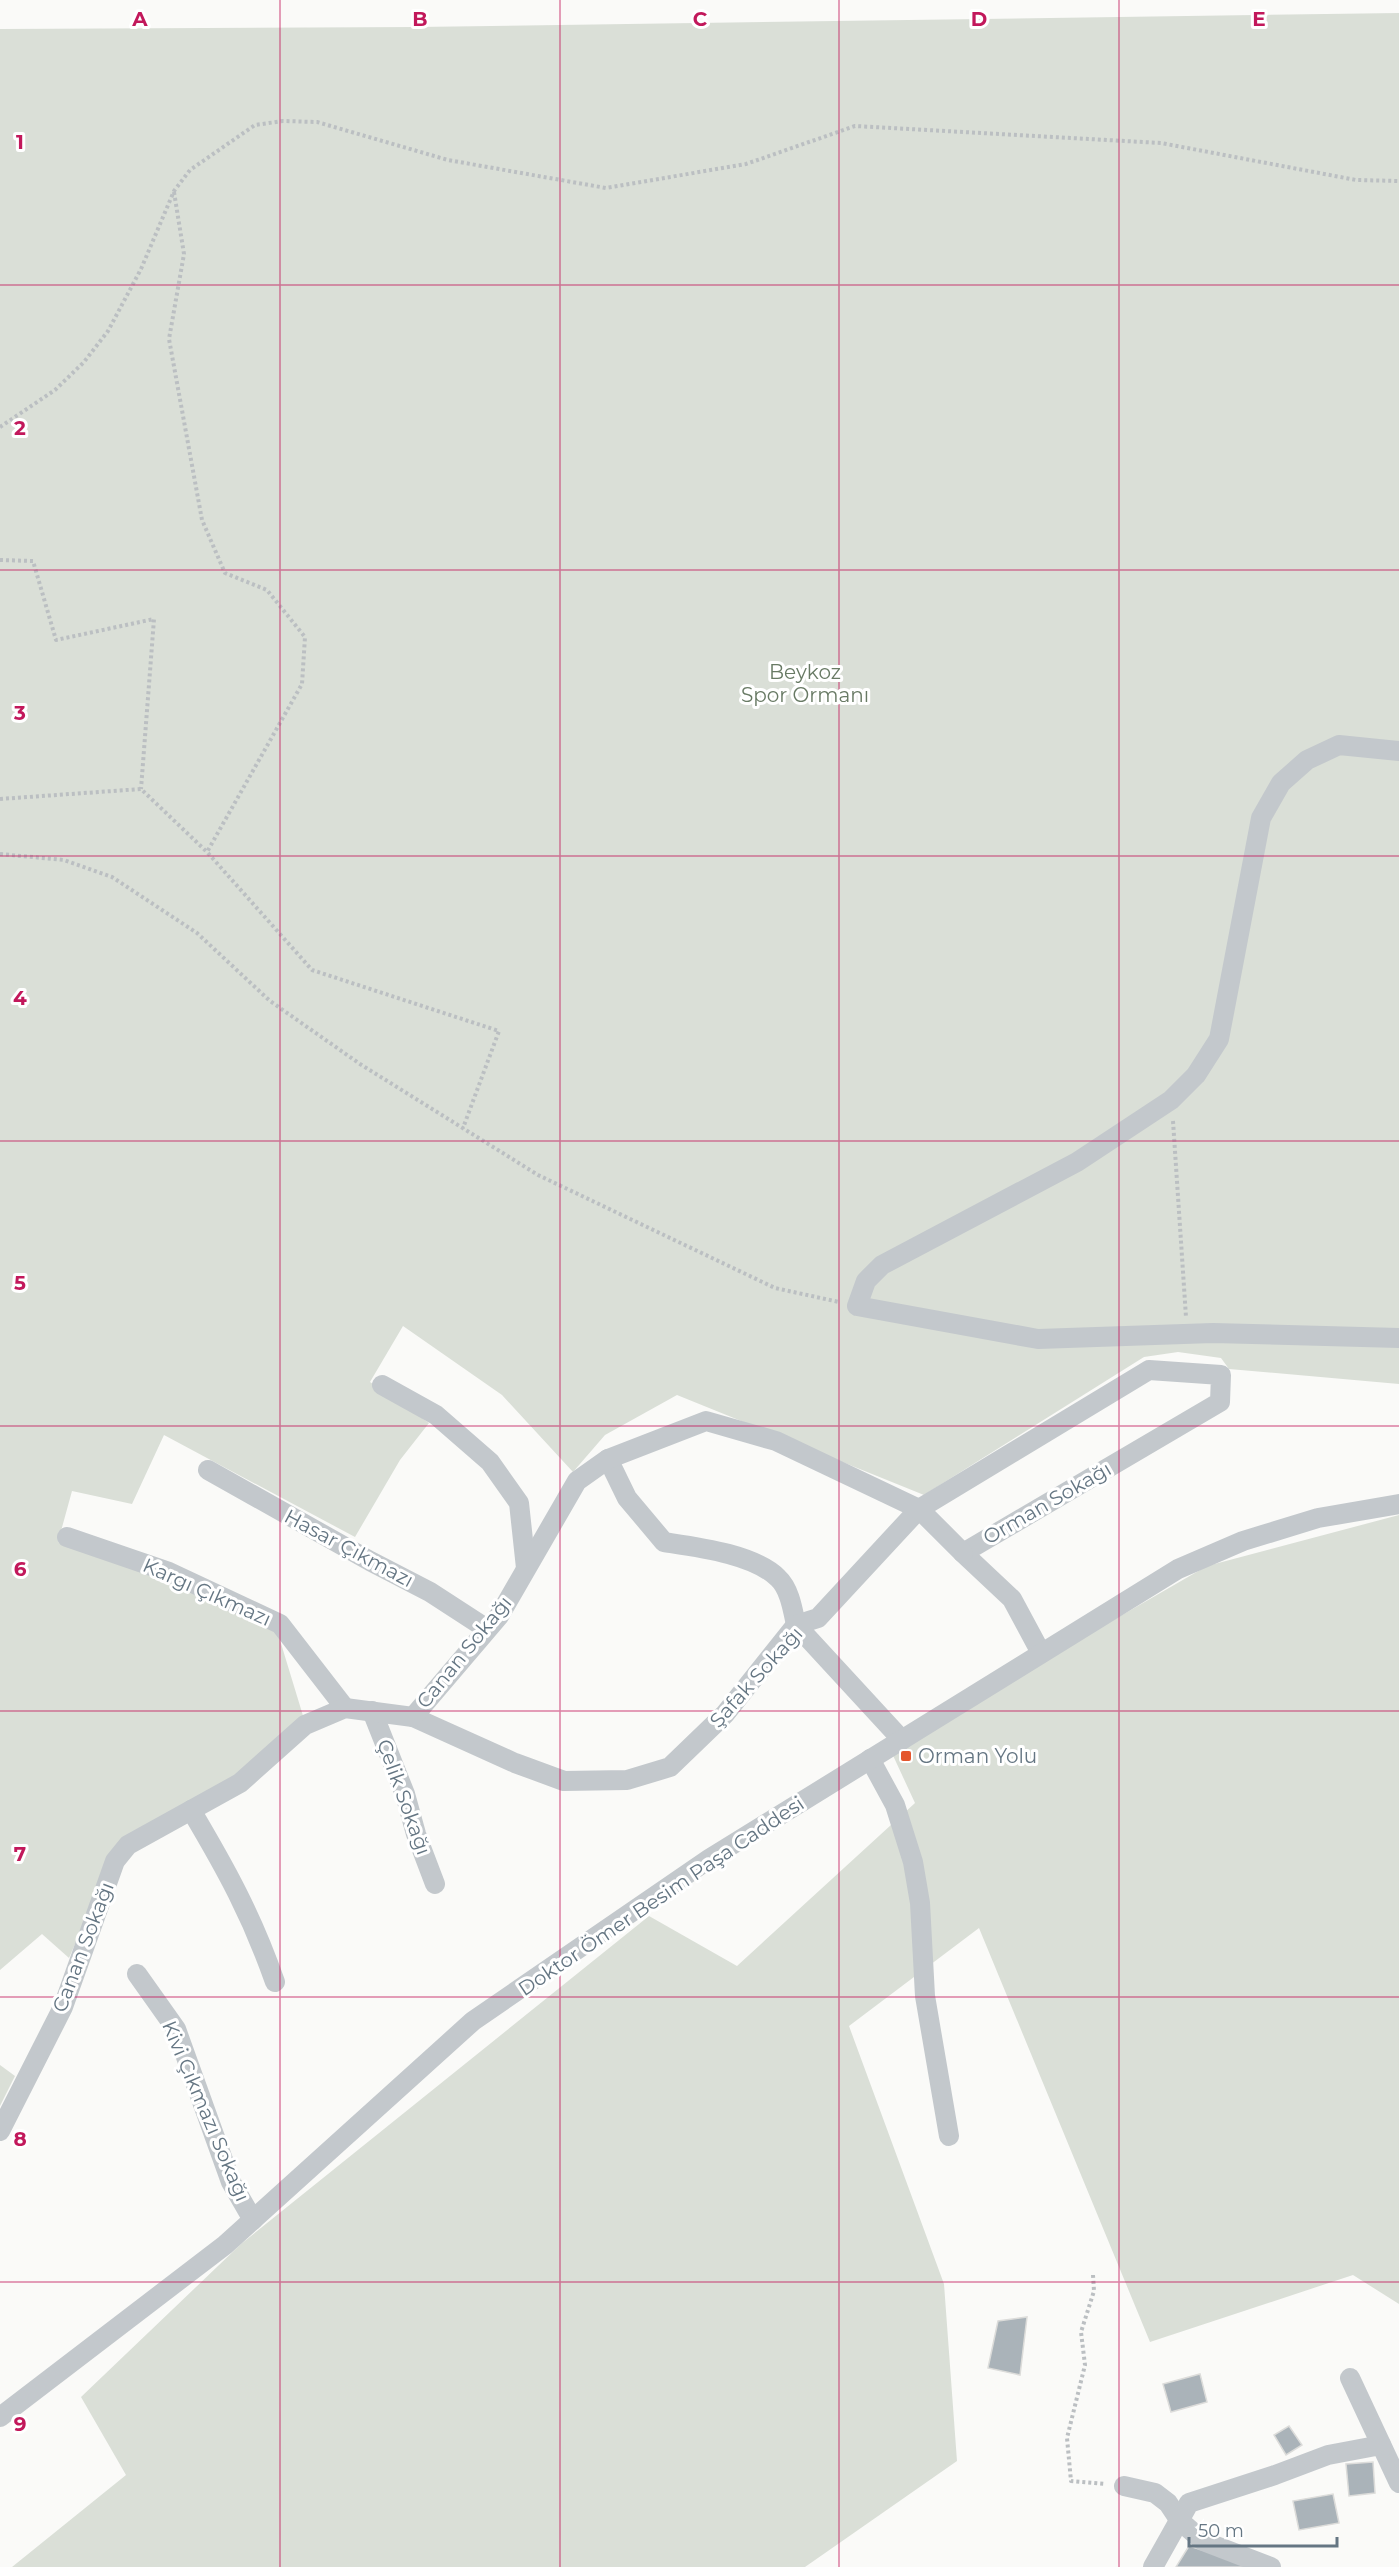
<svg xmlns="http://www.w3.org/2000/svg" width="1399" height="2567" font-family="Montserrat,sans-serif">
<rect width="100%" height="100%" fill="#fafaf8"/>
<g fill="#dadfd7">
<path d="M1399 13V1384L1229 1369 1221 1358 1178 1352 1144 1357 924 1495 677 1395 605 1435 573 1472 502 1395 403 1326 370 1382 429 1423 400 1460 355 1537 164 1435 132 1504 72 1491 58 1542 168 1576 276 1627 304 1719 238 1779 118 1844 69 1958 42 1934 0 1970V29L417 27Z"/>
<path d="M1399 1515V2304L1353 2275 1150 2342 979 1928 849 2026 944 2284 957 2461 805 2567H12L126 2475 81 2397 241 2244 649 1916 737 1966 915 1803 890 1749 1207 1566Z"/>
<path d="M0 2065 15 2076 0 2106Z"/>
</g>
<g fill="#aab3b9" stroke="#dcdcda" stroke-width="1.5">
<path d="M1027 2317 1020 2375 988 2368 998 2321Z"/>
<path d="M1200 2374 1207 2402 1171 2412 1163 2384Z"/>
<path d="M1289 2426 1302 2445 1286 2455 1274 2435Z"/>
<path d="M1373 2462 1375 2493 1349 2496 1346 2464Z"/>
<path d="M1333 2494 1339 2523 1299 2530 1293 2501Z"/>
<path d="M1189 2546 1249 2564V2567H1176Z"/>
</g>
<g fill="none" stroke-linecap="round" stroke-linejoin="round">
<g stroke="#bbbfc2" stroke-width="4" stroke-dasharray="3 3" stroke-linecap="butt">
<path d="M174 192 184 254 169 339 202 520 225 573 267 590 305 637 302 684 207 852"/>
<path d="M0 427 55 390 84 362 108 331 141 269 174 191 190 170 255 125 283 121 317 122 448 160 606 188 746 164 855 126 1161 143 1356 180 1399 181"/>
<path d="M0 560 33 561 56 640 154 619 141 789"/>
<path d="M0 799 141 789 207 852 312 970 499 1031 463 1128"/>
<path d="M0 854 64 860 112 877 197 933 270 1001 360 1064 538 1175 775 1288 839 1302"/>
<path d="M1173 1121 1186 1317"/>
<path d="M1093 2275 1094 2291 1081 2332 1085 2365 1067 2438 1071 2481 1105 2484"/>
</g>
<g stroke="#c3c8cc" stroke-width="20">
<path d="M1399 751 1339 745 1307 760 1281 783 1261 818 1219 1039 1196 1075 1171 1100 1077 1162 882 1265 866 1281 857 1306 1038 1339 1213 1333 1399 1338"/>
<path d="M382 1385 436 1415 490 1462 519 1503 526 1568"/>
<path d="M608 1459 627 1498 664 1542C697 1547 754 1554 778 1578 790 1589 793 1611 796 1625L902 1740"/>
<path d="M208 1470 370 1561 430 1592 487 1629"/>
<path d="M67 1537 169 1572 280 1624 345 1708"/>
<path d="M372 1711 405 1794 416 1834 435 1884"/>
<path d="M413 1717 515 1763 564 1781 627 1780 670 1767 725 1714 796 1625 818 1618 919 1509 1149 1370 1221 1375 1220 1402 963 1553 1012 1599 1041 1653"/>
<path d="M870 1759 895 1805 913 1862 920 1903 925 1996 949 2136"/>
<path d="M191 1810C226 1869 252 1916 275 1982"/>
<path d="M137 1974 176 2029 231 2182 253 2220"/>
<path d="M0 2131 63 2007 115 1861 128 1845 240 1783 305 1725 345 1708 413 1717 499 1616 577 1481 608 1459 706 1421 776 1441 919 1509 963 1553"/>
<path d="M1350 2378 1399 2483"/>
<path d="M0 2417 225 2245 473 2021 709 1859 1178 1569 1243 1541 1318 1518 1399 1504"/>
<path d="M1124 2486 1155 2493 1168 2503 1180 2521 1203 2541 1271 2567"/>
<path d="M1153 2567 1189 2503 1275 2475 1328 2455 1381 2445"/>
</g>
</g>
<path fill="none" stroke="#c2185b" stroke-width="1.5" stroke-opacity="0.55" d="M280 0V2567M560 0V2567M839 0V2567M1119 0V2567M0 285H1399M0 570H1399M0 856H1399M0 1141H1399M0 1426H1399M0 1711H1399M0 1997H1399M0 2282H1399"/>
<rect fill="#e4572e" stroke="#fff" stroke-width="2" x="900" y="1750" width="12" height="12" rx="3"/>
<g text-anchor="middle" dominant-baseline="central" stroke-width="6" stroke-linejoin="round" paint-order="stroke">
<g font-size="20" fill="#687a64" stroke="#fff">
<text x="805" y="672">Beykoz<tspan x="805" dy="23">Spor Ormanı</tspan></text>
</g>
<g font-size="20" fill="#657683" stroke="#fff">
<text transform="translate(1047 1503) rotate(-30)">Orman Sokağı</text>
<text transform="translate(349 1548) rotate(28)">Hasar Çıkmazı</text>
<text transform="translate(207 1592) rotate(24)">Kargı Çıkmazı</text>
<text transform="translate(464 1652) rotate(-51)">Canan Sokağı</text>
<text transform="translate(756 1677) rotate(-48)">Şafak Sokağı</text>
<text transform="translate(404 1797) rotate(70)">Çelik Sokağı</text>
<text transform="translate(661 1896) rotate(-34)">Doktor Ömer Besim Paşa Caddesi</text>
<text transform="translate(83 1947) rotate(-69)">Canan Sokağı</text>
<text transform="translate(206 2111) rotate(67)">Kivi Çıkmazı Sokağı</text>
</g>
<g font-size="20" fill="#657683" stroke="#fff" text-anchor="start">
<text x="918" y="1756">Orman Yolu</text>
</g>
</g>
<g font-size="20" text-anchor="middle" font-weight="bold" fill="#c2185b" stroke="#fff" stroke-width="6" stroke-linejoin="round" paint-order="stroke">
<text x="140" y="26">A</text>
<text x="420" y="26">B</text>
<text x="700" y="26">C</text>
<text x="979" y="26">D</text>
<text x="1259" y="26">E</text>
<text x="20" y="149">1</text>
<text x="20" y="435">2</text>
<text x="20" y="720">3</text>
<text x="20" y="1005">4</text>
<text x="20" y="1290">5</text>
<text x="20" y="1576">6</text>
<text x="20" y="1861">7</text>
<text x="20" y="2146">8</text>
<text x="20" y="2431">9</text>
</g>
<path d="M1189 2537v9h148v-9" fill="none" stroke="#657683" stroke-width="3"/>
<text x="1198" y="2537" font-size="18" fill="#657683" stroke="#ffffff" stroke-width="4.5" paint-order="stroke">50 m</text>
</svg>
